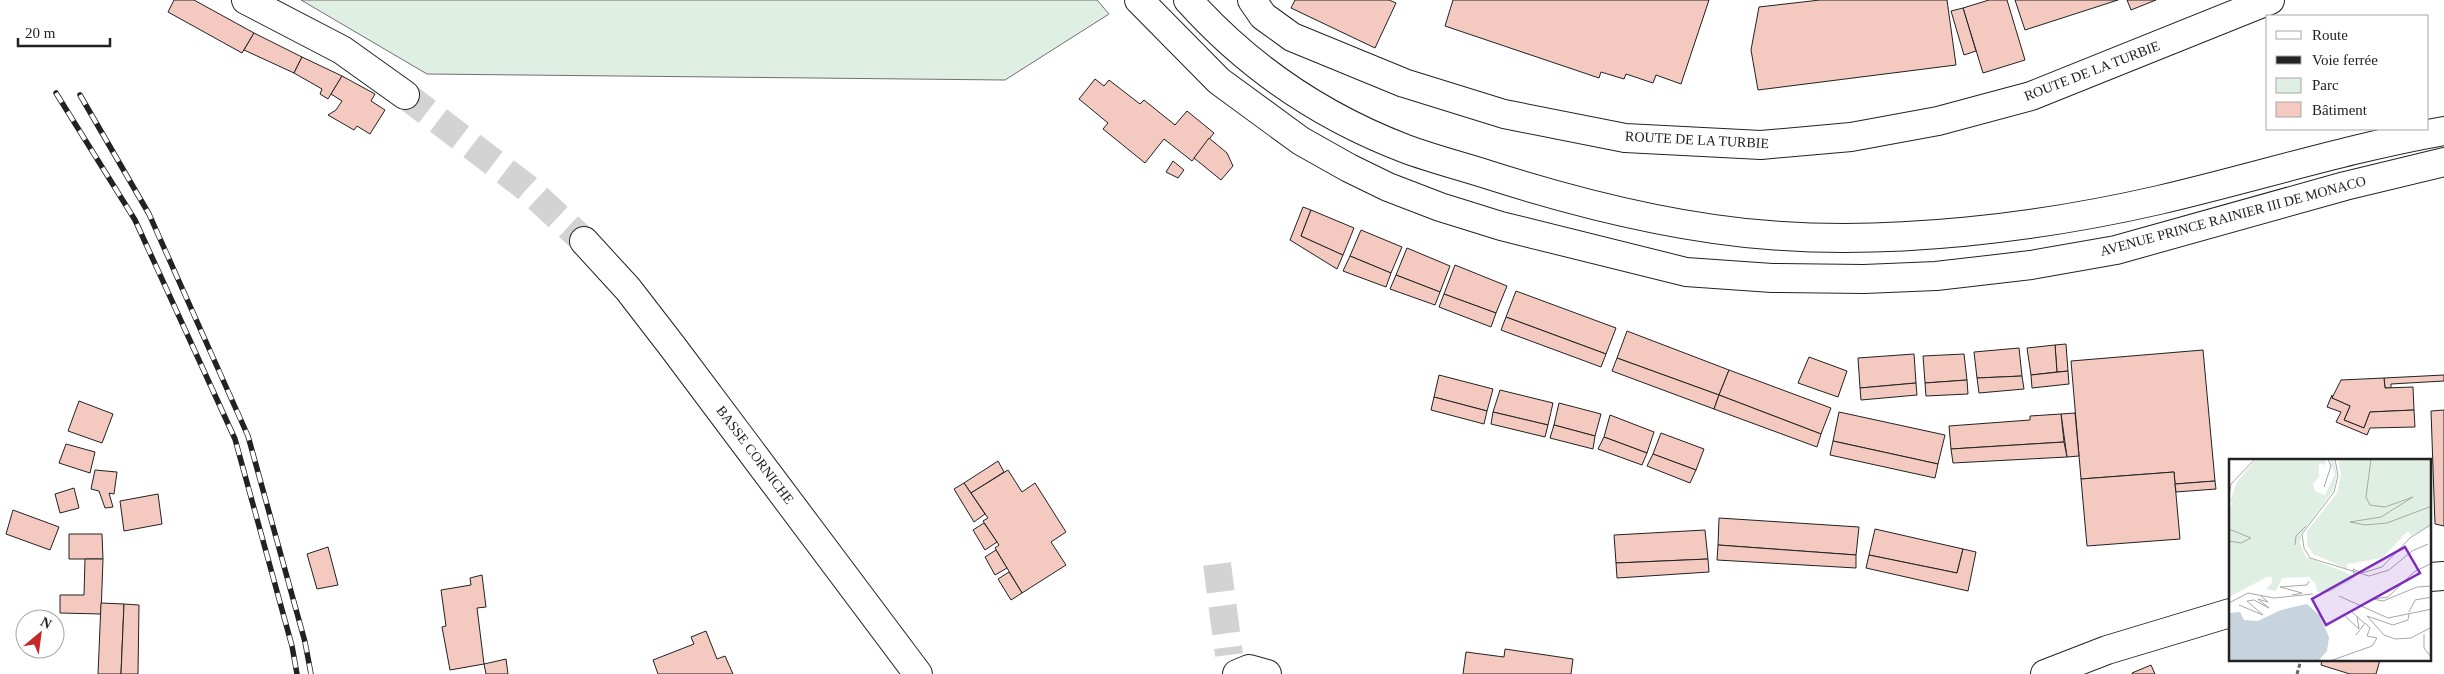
<svg xmlns="http://www.w3.org/2000/svg" width="2444" height="674" font-family="Georgia,serif">
<rect width="100%" height="100%" fill="#fff"/>
<path fill="#e0efe3" stroke="#6f6f6f" d="M301 0H1097L1109 14 1005 80 427 74Z"/>
<g fill="#f3c9c0" stroke="#222">
<path d="M174 0H194L254 33 242 53 168 12Z"/>
<path d="M1295 0H1389L1396 3 1375 48 1291 8Z"/>
<path d="M1453 0H1709L1681 84 1656 75 1653 83 1626 74 1624 79 1601 72 1599 78 1445 26Z"/>
<path d="M1820 0H1947L1956 65 1758 90 1751 50 1759 7Z"/>
<path d="M1989 0H2007L2025 60 1983 73 1963 8Z"/>
<path d="M2015 0H2118L2025 30Z"/>
<path d="M2127 0H2156L2131 10Z"/>
<path d="M1963 8 1976 51 1964 55 1951 11Z"/>
<path d="M254 33 302 57 294 73 244 50Z"/>
<path d="M302 57 342 76 328 99 320 94 322 89 294 73Z"/>
<path d="M342 76 375 94 371 101 385 110 370 134 357 126 354 130 328 115 336 110 342 101 331 94Z"/>
<path d="M1095 79 1104 86 1109 80 1140 104 1144 100 1175 125 1187 111 1214 133 1192 161 1164 139 1145 163 1103 129 1108 123 1079 99Z"/>
<path d="M1209 138 1227 153 1233 166 1221 180 1194 158Z"/>
<path d="M1173 161 1184 170 1178 178 1166 172Z"/>
<path d="M1303 207 1311 210 1301 236 1343 255 1337 269 1290 240Z"/>
<path d="M1311 210 1354 228 1343 255 1301 236Z"/>
<path d="M1361 230 1402 247 1391 273 1350 256Z"/>
<path d="M1407 248 1450 266 1440 292 1396 275Z"/>
<path d="M1350 256 1391 273 1386 287 1343 271Z"/>
<path d="M1455 265 1507 286 1496 313 1444 294Z"/>
<path d="M1396 275 1440 292 1435 305 1390 289Z"/>
<path d="M1516 291 1616 328 1606 354 1506 317Z"/>
<path d="M1444 294 1496 313 1491 327 1439 307Z"/>
<path d="M1506 317 1606 354 1601 367 1501 330Z"/>
<path d="M1627 331 1729 370 1719 395 1617 358Z"/>
<path d="M2066 344 2068 371 2057 372 2055 345Z"/>
<path d="M2055 345 2057 372 2031 375 2027 348Z"/>
<path d="M2019 348 2022 376 1977 378 1974 352Z"/>
<path d="M2203 350 2215 481 2175 484 2174 472 2081 479 2071 361Z"/>
<path d="M1914 354 1916 383 1860 388 1858 358Z"/>
<path d="M1964 354 1967 380 1925 383 1923 356Z"/>
<path d="M1809 357 1847 371 1838 397 1798 383Z"/>
<path d="M1617 358 1719 395 1714 409 1612 371Z"/>
<path d="M1729 370 1831 408 1821 434 1719 395Z"/>
<path d="M2068 371 2069 384 2032 388 2031 375Z"/>
<path d="M1439 375 1493 389 1487 411 1434 397Z"/>
<path d="M2444 375V381L2391 384V388H2385L2384 378Z"/>
<path d="M2022 376 2024 389 1979 393 1977 378Z"/>
<path d="M2384 378 2385 388 2413 387 2414 410 2370 412 2364 428 2344 420 2350 406 2332 398 2341 380Z"/>
<path d="M1967 380 1968 394 1926 396 1925 383Z"/>
<path d="M1916 383 1917 395 1861 400 1860 388Z"/>
<path d="M1500 390 1553 403 1548 425 1493 412Z"/>
<path d="M1719 395 1821 434 1817 447 1714 409Z"/>
<path d="M2332 395V398L2350 406 2344 420 2364 428 2370 412 2414 410 2415 427 2370 428 2367 435 2336 422 2341 412 2327 407Z"/>
<path d="M1434 397 1487 411 1484 424 1431 410Z"/>
<path d="M79 401 113 414 102 443 68 431Z"/>
<path d="M1559 403 1601 414 1595 436 1554 425Z"/>
<path d="M2444 410V526L2435 524 2431 411Z"/>
<path d="M1493 412 1548 425 1545 437 1491 424Z"/>
<path d="M1839 412 1945 435 1938 464 1833 441Z"/>
<path d="M2075 413 2079 456 2067 457 2061 414Z"/>
<path d="M2061 414 2064 442 1951 449 1949 426 2030 420V416Z"/>
<path d="M1610 415 1654 432 1647 453 1604 437Z"/>
<path d="M1554 425 1595 436 1593 449 1550 438Z"/>
<path d="M1661 433 1704 449 1696 470 1653 454Z"/>
<path d="M1604 437 1647 453 1642 465 1598 449Z"/>
<path d="M1833 441 1938 464 1935 478 1830 455Z"/>
<path d="M2064 442 2067 457 1953 463 1951 449Z"/>
<path d="M66 444 95 452 90 473 59 463Z"/>
<path d="M1653 454 1696 470 1690 483 1647 466Z"/>
<path d="M998 461 1004 472 971 493 964 483Z"/>
<path d="M95 470 117 472 114 494 109 493 113 507 105 508 99 491 91 489Z"/>
<path d="M1008 470 1022 492 1035 483 1066 532 1051 542 1066 565 1022 593 995 548 999 545 983 521 988 518 971 493Z"/>
<path d="M2174 472 2180 539 2087 546 2081 479Z"/>
<path d="M2215 481 2216 489 2176 492 2175 484Z"/>
<path d="M964 483 985 514 974 522 954 489Z"/>
<path d="M74 488 79 508 60 513 55 494Z"/>
<path d="M158 494 162 524 124 531 120 501Z"/>
<path d="M13 510 59 527 50 550 6 534Z"/>
<path d="M1719 518 1859 527 1856 555 1718 545Z"/>
<path d="M984 523 997 542 985 550 973 530Z"/>
<path d="M1875 529 1963 549 1957 573 1869 555Z"/>
<path d="M1705 530 1708 559 1616 563 1614 535Z"/>
<path d="M69 534H102L103 559H69Z"/>
<path d="M1718 545 1856 555V568L1717 560Z"/>
<path d="M328 547 338 585 317 589 307 554Z"/>
<path d="M1963 549 1976 552 1968 591 1866 568 1869 555 1957 573Z"/>
<path d="M996 550 1007 568 995 575 985 557Z"/>
<path d="M85 559H103L101 614 60 613V595H84Z"/>
<path d="M1708 559 1709 572 1617 578 1616 563Z"/>
<path d="M1009 572 1022 593 1011 600 998 579Z"/>
<path d="M482 575 486 607 477 608 484 664 450 670 442 627 446 626 441 590 471 585 470 578Z"/>
<path d="M101 603 124 604 121 674H98Z"/>
<path d="M124 604 139 605 138 674H121Z"/>
<path d="M706 631 717 659 725 656 733 674H658L653 660 694 644 691 637Z"/>
<path d="M1505 649 1573 659 1571 674H1463L1466 652 1504 657Z"/>
<path d="M506 659 508 674H486L484 664Z"/>
<path d="M2322 660H2380L2376 674H2350L2321 665Z"/>
<path d="M2151 665 2155 674H2132V673Z"/>
</g>
<g fill="none" stroke-linecap="round" stroke-linejoin="round">
<path stroke="#d3d3d3" stroke-width="28" stroke-dasharray="28 14" stroke-linecap="butt" d="M1217 564 1229 655"/>
<path stroke="#d3d3d3" stroke-width="28" stroke-dasharray="28 14" stroke-linecap="butt" d="M405 95 527 188 584 241"/>
<defs>
<g id="minor">
<path d="M1252 0 1263 16 1292 37 1404 83 1504 114 1625 138 1761 145 1851 137 1938 121 2031 96 2270 0"/>
<path d="M2430 577 2444 576"/>
<path d="M1237 674 1249 669 1267 674"/>
<path d="M2045 674 2107 650 2230 613"/>
</g>
<g id="major">
<path d="M246 0 342 50 405 95"/>
<path d="M1139 0 1219 81 1301 141 1349 168 1388 187 1440 207 1501 226 1686 272 1772 278 1864 279 1936 276 2031 265 2116 250 2345 186 2444 162"/>
<path d="M1188 0C1248 67 1322 117 1406 149 1433 159 1461 166 1489 175 1577 203 1676 228 1769 235 1893 245 2037 228 2159 200 2254 178 2347 148 2444 131"/>
<path d="M584 241 628 289 672 346 918 674"/>
</g>
</defs>
<use href="#minor" stroke="#222" stroke-width="30"/>
<use href="#major" stroke="#222" stroke-width="30"/>
<path stroke="#646464" stroke-width="3" stroke-dasharray="4 2.5" stroke-linecap="butt" d="M2297 674 2301 660"/>
<use href="#minor" stroke="#fff" stroke-width="28"/>
<use href="#major" stroke="#fff" stroke-width="28"/>
<defs>
<g id="rail">
<path d="M56 93 135 220 235 439 292 646 297 674"/>
<path d="M80 95 149 214 248 436 305 642 311 674"/>
</g>
</defs>
<use href="#rail" stroke="#222" stroke-width="5.5"/>
<use href="#rail" stroke="#fff" stroke-width="4" stroke-dasharray="11" stroke-linecap="butt"/>
</g>
<g text-anchor="middle" dominant-baseline="central" stroke-width="4" stroke-linejoin="round" paint-order="stroke">
<g font-size="14" fill="#222" stroke="#fff">
<text transform="translate(2092 71) rotate(-21)">ROUTE DE LA TURBIE</text>
<text transform="translate(1697 140) rotate(3)">ROUTE DE LA TURBIE</text>
<text transform="translate(2233 216) rotate(-15)">AVENUE PRINCE RAINIER III DE MONACO</text>
<text transform="translate(755 455) rotate(53)">BASSE CORNICHE</text>
</g>
</g>
<g transform="translate(2229 459)">
<rect width="202" height="202" fill="#fff"/>
<path d="M27 0H97L96 6 90 4V18L84 25 86 32 96 36 106 15 101 0H104L108 16 104 32 73 74 71 84 77 98 126 117 123 121 101 133H88L87 125 80 118 53 119 47 132 37 130 43 124V118H38L0 138V49L4 44 1 42 8 23ZM109 0H202V66L182 77 179 72 153 99 118 105V110L84 95 78 86V72L108 34 112 15Z" fill="#e0efe3"/>
<path d="M78 145 90 156 100 178 98 192 89 202H0V154L11 153 15 161 29 162 52 151Z" fill="#c7d3dd"/>
<path fill="none" stroke="#a7a7a7" stroke-width="1" d="M106 0 109 17 105 33 73 75 75 89 81 99 140 117 160 111 183 92 199 85M95 28 102 7 99 0M0 37 2 25 26 0M121 63 152 58 184 38 156 48 141 46 137 38 142 0M121 63 136 66 158 64 203 47M0 70 22 79 12 84 0 82M66 86 67 77 77 67M203 104 185 113 159 138 144 140 154 142 188 128 203 127M125 115 124 110 133 114 153 108 181 79 203 65M63 136 73 134 51 128 78 126 80 122M110 137 159 159 203 150M0 144 19 134 45 139 84 135M10 146 34 156 18 142 25 141 40 149 29 140 39 143 32 137M122 152 135 164M180 153 186 141 203 138M180 155 179 161 164 166 138 157 155 176 166 180 182 179 203 168M116 157 130 170 128 157M195 175V189L203 199M127 176 136 164 141 169 138 177 148 179M101 202 143 187 148 179"/>
<path fill="#7b2cbf" fill-opacity="0.15" stroke="#7b2cbf" stroke-width="2.5" d="M176 88 191 114 97 166 83 140Z"/>
<rect width="202" height="202" fill="none" stroke="#222" stroke-width="2.5"/>
</g>
<rect x="2266" y="15" width="162" height="115" fill="#ffffff" stroke="#a7a7a7"/>
<rect x="2276" y="31" width="25" height="8" fill="#ffffff" stroke="#a7a7a7"/>
<text x="2312" y="40" font-size="15" fill="#222222">Route</text>
<rect x="2276" y="56" width="25" height="8" fill="#222222" stroke="#a7a7a7"/>
<text x="2312" y="65" font-size="15" fill="#222222">Voie ferrée</text>
<rect x="2276" y="78" width="25" height="15" fill="#e0efe3" stroke="#a7a7a7"/>
<text x="2312" y="90" font-size="15" fill="#222222">Parc</text>
<rect x="2276" y="102" width="25" height="15" fill="#f3c9c0" stroke="#a7a7a7"/>
<text x="2312" y="115" font-size="15" fill="#222222">Bâtiment</text>
<g transform="translate(40 634) rotate(29)"><circle r="24" fill="#ffffff" stroke="#a7a7a7"/>
<path d="M0-4L9 19L0 12L-9 19Z" fill="#c62828"/>
<text y="-8" font-size="14" font-weight="bold" text-anchor="middle" fill="#222222">N</text>
</g>
<path d="M18 38v8h92v-8" fill="none" stroke="#222222" stroke-width="2.5"/>
<text x="25" y="38" font-size="15" fill="#222222" stroke="#ffffff" stroke-width="4" paint-order="stroke">20 m</text>
</svg>
